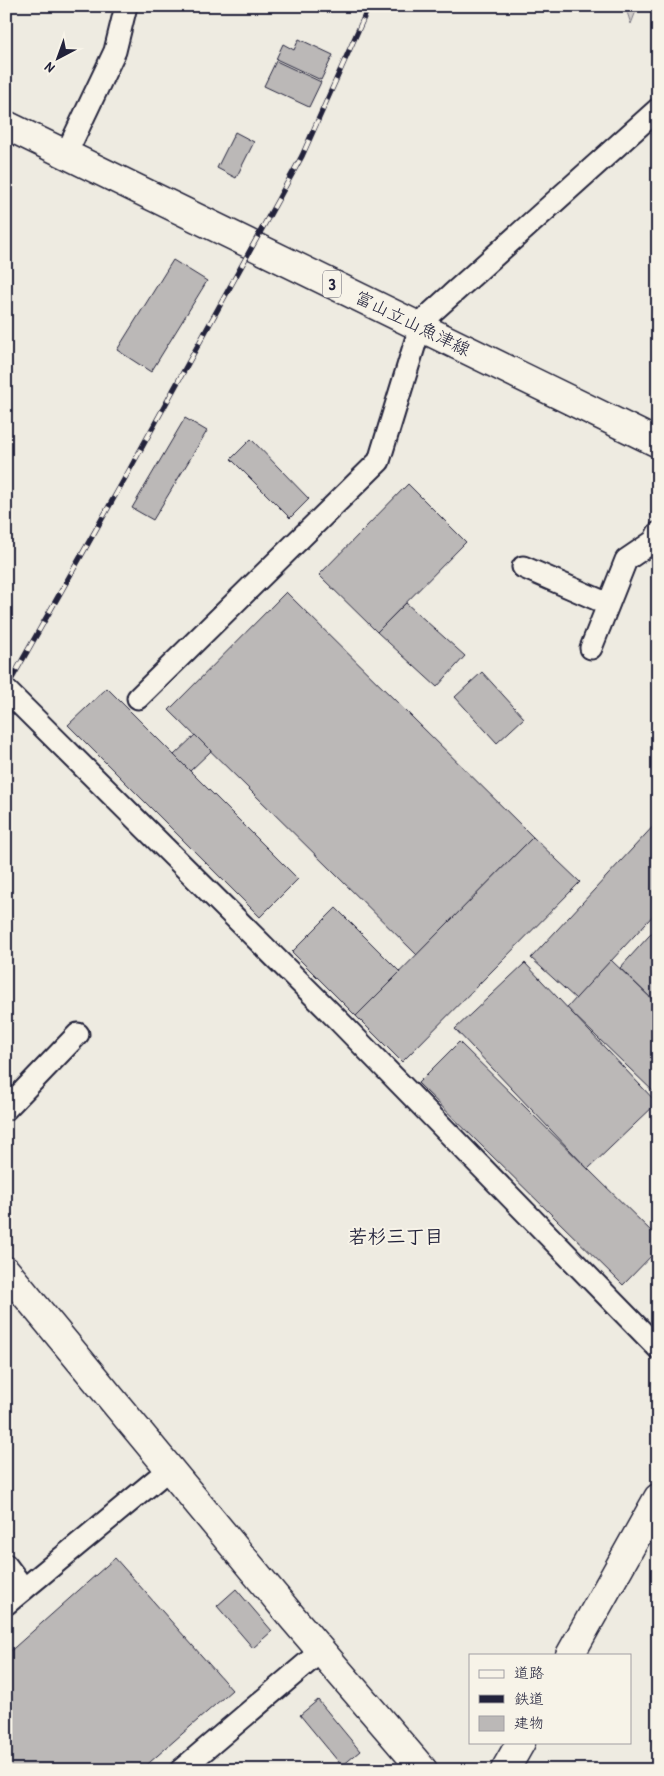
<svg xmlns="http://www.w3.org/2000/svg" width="664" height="1776" font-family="'Patrick Hand','Klee One',sans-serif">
<rect width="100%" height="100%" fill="#eeebe1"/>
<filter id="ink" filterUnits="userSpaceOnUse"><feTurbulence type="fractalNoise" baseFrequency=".02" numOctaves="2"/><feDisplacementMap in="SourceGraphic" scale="10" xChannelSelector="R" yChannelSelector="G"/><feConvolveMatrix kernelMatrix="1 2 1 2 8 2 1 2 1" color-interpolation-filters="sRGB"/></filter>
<g filter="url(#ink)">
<path fill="#d1cdc9" stroke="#7a7882" d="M625 6H638L631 24Z"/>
<g fill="#bbb8b7" stroke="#22223b">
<path d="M299 39 333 55 321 80 276 59 283 44 294 50Z"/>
<path d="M276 61 321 82 309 107 264 86Z"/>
<path d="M235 132 254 142 236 178 217 168Z"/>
<path d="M173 260 207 281 151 372 117 350Z"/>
<path d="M185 418 207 431 153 520 132 508Z"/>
<path d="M251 439 309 499 290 518 231 459Z"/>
<path d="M408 484 466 542 377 632 319 575Z"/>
<path d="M286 592 533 837 417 955 169 710Z"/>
<path d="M406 603 465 656 437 687 377 632Z"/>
<path d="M482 672 524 718 497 743 455 697Z"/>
<path d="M107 688 298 879 260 917 68 725Z"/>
<path d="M195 735 211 751 190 771 174 755Z"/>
<path d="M658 821V910L576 999 531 958Z"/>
<path d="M533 837 580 882 402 1062 356 1016Z"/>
<path d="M336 908 400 972 356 1016 292 952Z"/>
<path d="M658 926V1003L657 1004 620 968Z"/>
<path d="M611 960 658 1005V1096L567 1008Z"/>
<path d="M525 963 657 1103 588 1169 455 1029Z"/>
<path d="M459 1042 658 1238V1249L623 1285 418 1083Z"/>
<path d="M115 1558 232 1690 141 1770H6V1655Z"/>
<path d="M236 1589 272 1631 253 1648 217 1606Z"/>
<path d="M318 1700 360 1751 342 1766 300 1715Z"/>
</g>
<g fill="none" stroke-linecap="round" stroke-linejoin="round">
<defs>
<g id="street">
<path d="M66 154 115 51 126 6"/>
<path d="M523 567 608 604"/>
<path d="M591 648 626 560 654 541 658 533"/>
<path d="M6 690 337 1019 658 1348"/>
<path d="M138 698 379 461 420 327 431 313 658 109"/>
<path d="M6 1109 78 1034"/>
<path d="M6 1565 24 1589"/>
<path d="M6 1604 169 1469"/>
<path d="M181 1770 321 1651"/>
</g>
<g id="secondary">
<path d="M6 1271 292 1617 423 1770"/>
<path d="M570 1655 658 1498"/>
<path d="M505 1770 521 1742"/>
</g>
<path id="primary" d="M6 125 658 443"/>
</defs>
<use href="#street" stroke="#22223b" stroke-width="25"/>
<use href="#secondary" stroke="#22223b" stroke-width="31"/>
<use href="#primary" stroke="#22223b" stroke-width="31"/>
<use href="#street" stroke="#f7f3e8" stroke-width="21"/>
<use href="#secondary" stroke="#f7f3e8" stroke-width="28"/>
<use href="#primary" stroke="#f7f3e8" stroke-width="28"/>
<defs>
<path id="rail" d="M6 689 125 478 302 156 369 6"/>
</defs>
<use href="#rail" stroke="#22223b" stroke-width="5.5"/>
<use href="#rail" stroke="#f7f3e8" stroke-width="4" stroke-dasharray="11" stroke-linecap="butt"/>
</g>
</g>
<g text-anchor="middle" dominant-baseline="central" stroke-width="4" stroke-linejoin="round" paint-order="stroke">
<rect fill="#f7f3e8" stroke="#62616f" stroke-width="1" x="323" y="270.5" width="18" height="27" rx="4"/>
<g font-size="16" font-weight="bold" fill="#22223b">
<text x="332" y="284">3</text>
</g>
<g font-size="18" fill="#22223b" stroke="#f7f3e8">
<text transform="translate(413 323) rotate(26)">富山立山魚津線</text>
</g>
<g font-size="19" font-weight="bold" fill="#22223b" stroke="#f7f3e8">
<text x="396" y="1236">若杉三丁目</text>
</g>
</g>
<rect width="664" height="1776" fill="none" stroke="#f7f3e8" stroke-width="25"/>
<rect x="12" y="12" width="639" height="1751" fill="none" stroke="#22223b" stroke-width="2" filter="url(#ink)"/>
<rect x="469" y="1654" width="162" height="90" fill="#f7f3e8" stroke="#a29fa3"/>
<rect x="479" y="1670" width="25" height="8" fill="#f7f3e8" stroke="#a29fa3"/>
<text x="514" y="1678" font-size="15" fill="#22223b">道路</text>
<rect x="479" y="1695" width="25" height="8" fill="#22223b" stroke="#a29fa3"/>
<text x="514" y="1704" font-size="15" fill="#22223b">鉄道</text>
<rect x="479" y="1716" width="25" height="15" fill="#bbb8b7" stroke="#a29fa3"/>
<text x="514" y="1728" font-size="15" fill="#22223b">建物</text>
<g transform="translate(58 58) rotate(221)" stroke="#f7f3e8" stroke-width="4" paint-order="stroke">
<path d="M0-4L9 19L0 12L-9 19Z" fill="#22223b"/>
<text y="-8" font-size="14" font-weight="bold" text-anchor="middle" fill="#22223b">N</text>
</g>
</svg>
